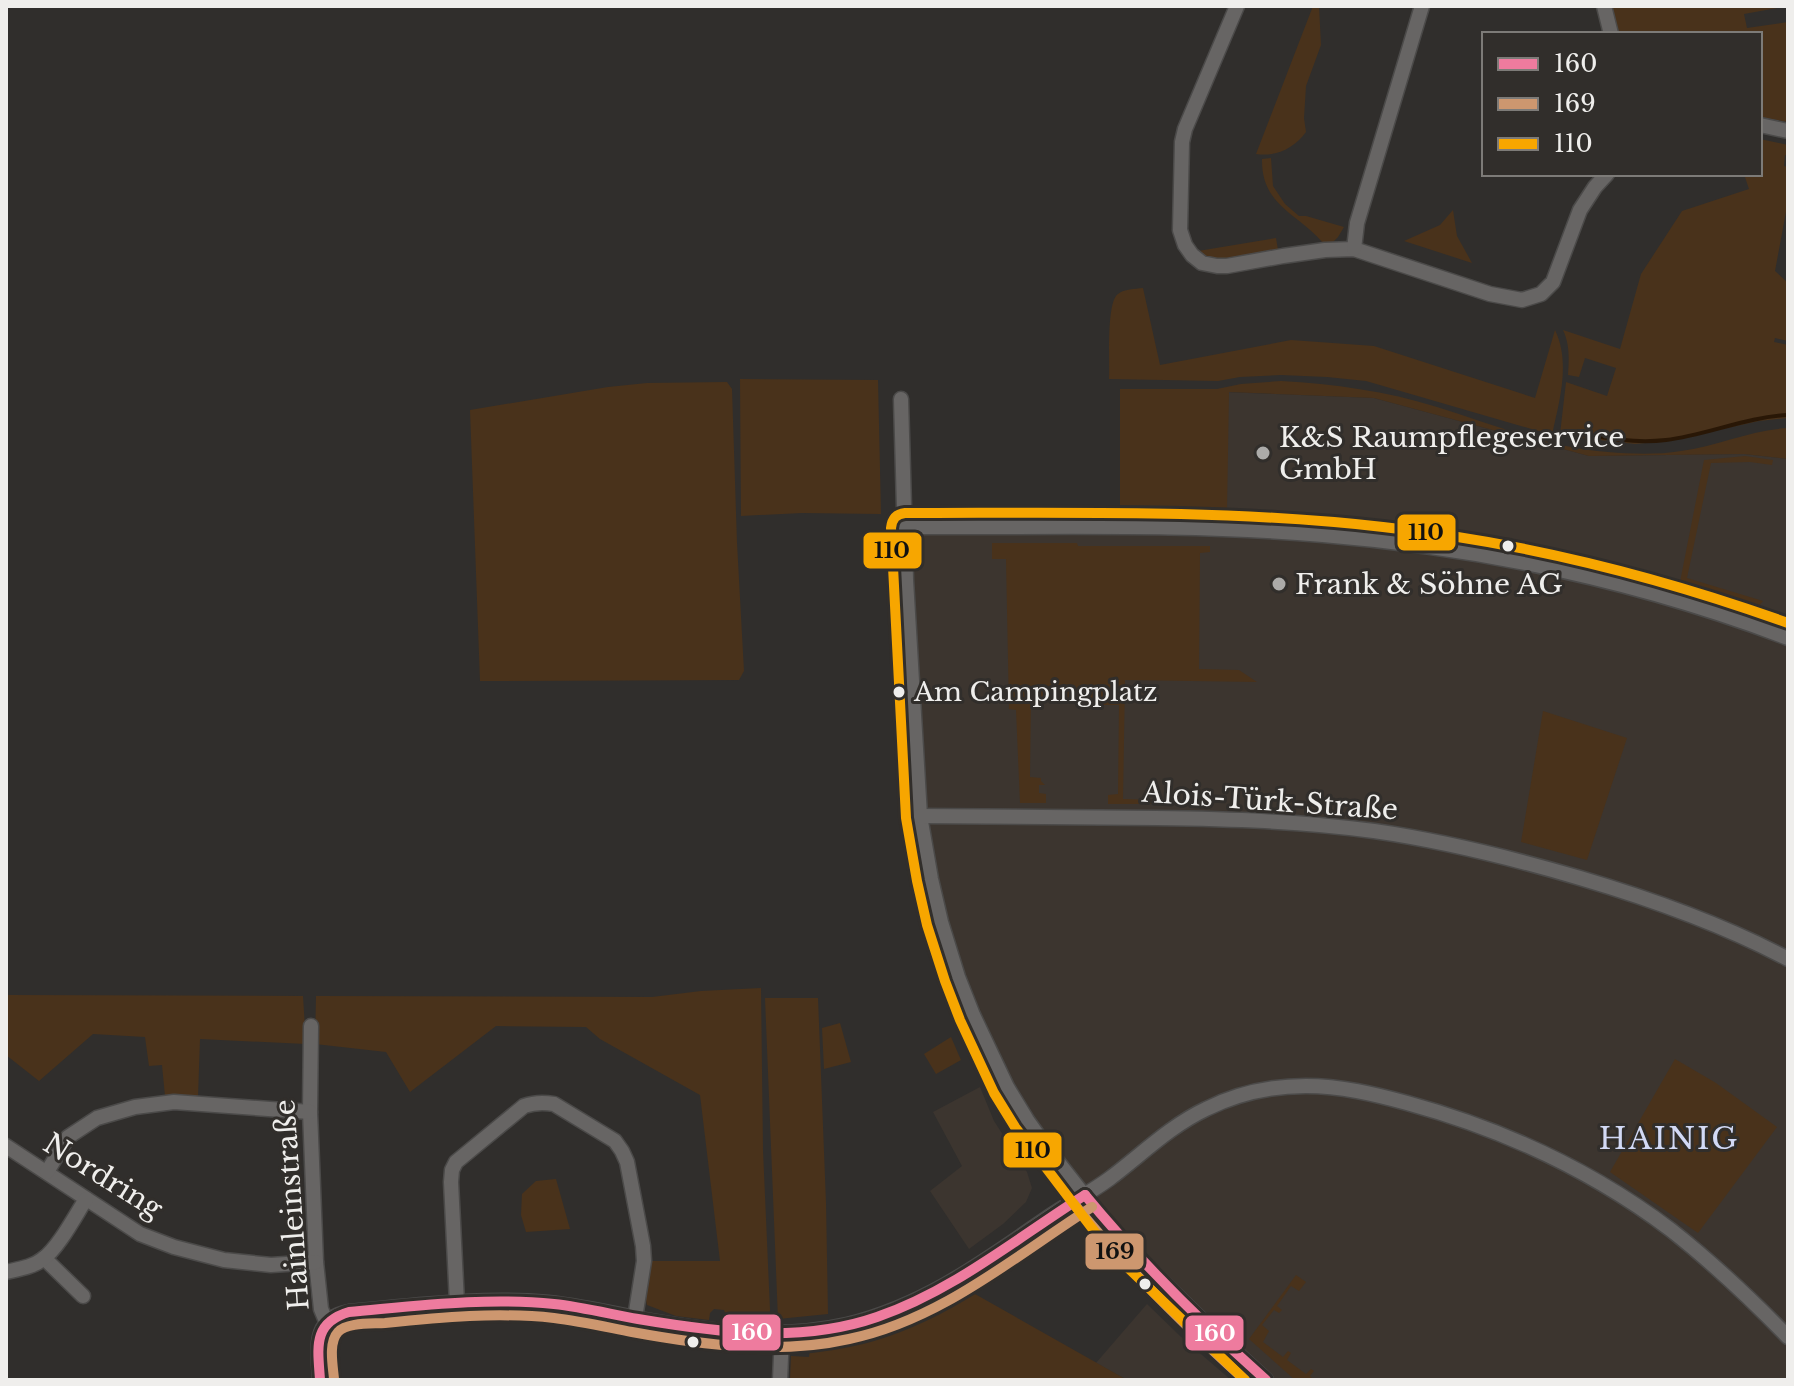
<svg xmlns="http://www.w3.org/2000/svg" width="1794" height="1386" font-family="'Libre Baskerville',serif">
<rect width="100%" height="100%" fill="#302e2c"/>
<g fill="#3c352f">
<path d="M1225 392 1374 398 1589 456 1744 454 1788 459V1380H1267L1155 1273 1047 1147 974 1015 925 842 905 527 1224 530Z"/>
<path d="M980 1087 994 1121 1027 1172 1032 1188 1026 1202 1003 1224 969 1249 930 1191 962 1166 933 1112Z"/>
<path d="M1147 1304 1180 1336 1231 1380H1127L1096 1363Z"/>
</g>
<g fill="#49321b">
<path d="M1313 6H1319L1321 45 1306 86 1304 118 1306 132C1294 148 1277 157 1256 154Z"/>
<path d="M1611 6H1788L1744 14 1747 28 1788 22V122L1760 117V34H1619Z"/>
<path d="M1760 139 1788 145V155H1785L1784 166 1788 167V201L1775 271 1788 283V341L1775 338 1774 342 1788 345V418L1759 421 1667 441 1635 444 1563 436 1560 434 1566 382 1607 396 1616 368 1585 358 1579 377 1568 375C1569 359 1570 345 1563 330L1620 349 1641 274 1682 211 1749 189 1744 174H1760Z"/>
<path d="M1271 158 1273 186 1285 204 1299 216H1306L1344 227 1338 237 1331 244 1323 243C1299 214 1261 206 1262 159Z"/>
<path d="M1453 210 1457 236 1472 263 1404 241 1440 225Z"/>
<path d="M1276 238 1278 250C1256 255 1217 268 1198 251Z"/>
<path d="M1143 288 1160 365 1291 340 1374 346 1535 398 1555 330C1571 363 1559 402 1552 435L1366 381 1327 377 1281 375 1240 377 1218 381 1109 379C1110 364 1106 302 1118 294 1124 289 1135 289 1143 288Z"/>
<path d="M740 379 878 380 881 514 802 513 741 516Z"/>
<path d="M1281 381C1334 384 1386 391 1437 407 1492 424 1549 448 1608 452 1631 454 1657 455 1681 451 1717 446 1751 430 1788 428V459L1744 454 1589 456 1374 398 1229 392 1227 511 1120 510V389H1217L1241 384Z"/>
<path d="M727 382 732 389 737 543 744 671 739 680 480 681 470 410 608 387 647 383Z"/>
<path d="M1745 456 1773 460 1772 465 1750 462 1711 463 1687 578 1763 601 1759 606 1680 582 1704 460Z"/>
<path d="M992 543H1077L1078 546H1210V552L1200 553 1199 669 1239 670 1257 682 1125 680 1123 799 1160 800V804H1108V795L1118 794 1119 705H1093L1090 701 1071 698 1031 696 1030 777 1041 778V781L1045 785H1039V793L1046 794V803H1020L1016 710 1009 709 1006 559H992Z"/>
<path d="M1543 711 1627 738 1587 860 1521 842Z"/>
<path d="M761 988 763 1150 770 1310 769 1321 763 1324 728 1321 724 1310 714 1309 710 1313 709 1320 676 1316 647 1305 645 1295 650 1261H720L700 1095 600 1039 586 1027 496 1026 410 1092 386 1052 315 1044 316 996 652 997 701 991Z"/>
<path d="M6 995 303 996 306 1044 200 1039 198 1097 165 1096 162 1065 149 1066 145 1037 93 1034 39 1081 6 1055Z"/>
<path d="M765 998H818L826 1203 828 1314 778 1319Z"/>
<path d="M840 1023 851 1062 824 1069 822 1028Z"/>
<path d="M951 1037 961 1060 936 1074 924 1054Z"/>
<path d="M1675 1059 1716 1083 1777 1127 1698 1233 1610 1172Z"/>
<path d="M556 1179 570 1229 526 1232 521 1215 522 1194 536 1181Z"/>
<path d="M1296 1275 1306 1282 1299 1291 1291 1286 1277 1306 1282 1310 1279 1313 1274 1310 1262 1325 1269 1331 1263 1342 1283 1357 1288 1351 1291 1353 1287 1360 1306 1374 1311 1369 1314 1371 1310 1376 1314 1380H1295L1249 1339Z"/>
<path d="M975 1294 1127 1380H790L791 1356 809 1357 810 1348 843 1345 888 1334Z"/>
</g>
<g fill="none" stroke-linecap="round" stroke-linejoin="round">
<path stroke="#291706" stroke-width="4" d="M1567 431C1600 437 1632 444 1666 440 1707 435 1746 417 1788 415"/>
<defs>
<g id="minor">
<path d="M1237 6 1185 129 1182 142 1180 230 1185 245 1192 255 1202 263 1217 266H1227L1283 256 1325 250 1354 249 1490 294 1522 300 1541 294 1553 282 1580 210 1595 187 1607 174"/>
<path d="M1604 6 1611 34"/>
<path d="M1760 125 1788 131"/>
<path d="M1354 249 1357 223 1422 6"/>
<path d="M901 399 906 580 920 816 931 879 941 922 958 977 973 1015 1007 1087 1027 1120 1047 1148 1109 1227 1133 1253 1219 1337 1266 1380"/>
<path d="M905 527C1044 528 1184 523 1323 535 1482 548 1638 581 1788 638"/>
<path d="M920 816C999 816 1078 817 1156 818 1229 819 1301 821 1374 831 1444 841 1512 858 1580 878 1651 899 1722 924 1788 959"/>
<path d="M311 1026 310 1112 316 1262 321 1309 326 1321"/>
<path d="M6 1146 140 1234 174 1247 224 1260 271 1265 316 1262"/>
<path d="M47 1172 68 1137 97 1118 135 1107 174 1102 310 1112"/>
<path d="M44 1258 83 1296"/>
<path d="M6 1272C19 1269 33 1267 43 1259 59 1247 75 1216 86 1199"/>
<path d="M457 1303 451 1182 452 1170 456 1162 524 1106C535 1102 543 1102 554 1104L615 1141 622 1151 627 1162 643 1246 644 1261 635 1318"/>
<path d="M320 1380C319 1350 311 1319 349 1312 415 1306 482 1297 548 1303 577 1306 605 1312 634 1318 704 1331 776 1341 847 1325 925 1306 984 1262 1049 1217 1068 1204 1090 1193 1109 1179 1141 1155 1170 1126 1206 1109 1236 1094 1272 1086 1306 1086 1341 1086 1374 1094 1407 1103 1502 1129 1593 1171 1671 1230 1713 1263 1751 1299 1788 1337"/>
<path d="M780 1380 782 1333"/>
</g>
</defs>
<use href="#minor" stroke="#4b4a49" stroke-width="17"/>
<use href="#minor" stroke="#676564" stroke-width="14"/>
<defs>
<g id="bus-1">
<path d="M1085 1195C1140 1262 1201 1322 1266 1380"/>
<path d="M320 1380C318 1348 312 1323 349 1312 417 1306 486 1297 554 1304 582 1307 610 1314 638 1319 715 1332 800 1344 877 1317 953 1291 1017 1238 1085 1195"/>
</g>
<g id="bus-2">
<path d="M1074 1204C1126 1268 1184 1325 1245 1380"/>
<path d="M334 1379C333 1366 328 1343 338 1332 347 1322 372 1324 385 1323 441 1317 498 1312 554 1318 580 1321 606 1327 632 1332 703 1345 778 1355 849 1339 941 1320 1015 1256 1092 1207"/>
</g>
<path id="bus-3" d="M1245 1380 1123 1263 1098 1236 1015 1127 994 1093 960 1020 945 981 927 925 917 881 906 818 891 528C892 519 896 514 905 513 1064 513 1224 509 1383 527 1522 542 1657 576 1788 623"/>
</defs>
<use href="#bus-1" stroke="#312e2b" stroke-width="16"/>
<use href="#bus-2" stroke="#312e2b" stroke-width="16"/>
<use href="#bus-3" stroke="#312e2b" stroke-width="16"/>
<use href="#bus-1" stroke="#ee7b9e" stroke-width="10"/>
<use href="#bus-2" stroke="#cd976f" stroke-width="10"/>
<use href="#bus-3" stroke="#f7a600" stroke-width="10"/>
</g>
<g fill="#acaba9" stroke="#312e2b" stroke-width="3">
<circle cx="1263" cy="453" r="8"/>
<circle cx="1279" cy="584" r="8"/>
</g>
<g fill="#efeeec" stroke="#312e2b" stroke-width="3">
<circle cx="1508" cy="546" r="7"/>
<circle cx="899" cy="692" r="7"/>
<circle cx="1145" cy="1284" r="7"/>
<circle cx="693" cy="1342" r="7"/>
</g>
<g text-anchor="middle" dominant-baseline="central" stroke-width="6" stroke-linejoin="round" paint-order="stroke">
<g font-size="26" fill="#efeeec" stroke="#312e2b" text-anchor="start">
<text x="914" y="692">Am Campingplatz</text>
</g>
<g font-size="28" fill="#efeeec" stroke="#312e2b" text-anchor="start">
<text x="1279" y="437">K&amp;S Raumpflegeservice<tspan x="1279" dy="32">GmbH</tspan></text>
<text x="1295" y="584">Frank &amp; Söhne AG</text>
</g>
<g font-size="28" fill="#efeeec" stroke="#312e2b">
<text transform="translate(1270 801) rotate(4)">Alois-Türk-Straße</text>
<text transform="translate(103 1176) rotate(32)">Nordring</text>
<text transform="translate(292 1205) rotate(-94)">Hainleinstraße</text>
</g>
<g font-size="30" letter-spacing="2" fill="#d2d9f5" stroke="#312e2b">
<text x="1669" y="1138">HAINIG</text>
</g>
</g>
<g stroke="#312e2b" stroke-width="3">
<rect x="1396" y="513" width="61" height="39" rx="8" fill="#f7a600"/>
<rect x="862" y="531" width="61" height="39" rx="8" fill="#f7a600"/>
<rect x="1002" y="1131" width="61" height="38" rx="8" fill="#f7a600"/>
<rect x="1084" y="1232" width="61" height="39" rx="8" fill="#cd976f"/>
<rect x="721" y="1313" width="61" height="39" rx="8" fill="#ee7b9e"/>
<rect x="1184" y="1314" width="61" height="38" rx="8" fill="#ee7b9e"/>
</g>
<g font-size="22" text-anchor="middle" font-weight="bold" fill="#fff">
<text x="752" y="1340">160</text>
<text x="1215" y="1341">160</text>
</g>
<g font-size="22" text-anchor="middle" font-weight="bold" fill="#111">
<text x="1426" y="540">110</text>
<text x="892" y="558">110</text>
<text x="1033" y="1158">110</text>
<text x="1115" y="1259">169</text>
</g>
<rect width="1794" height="1386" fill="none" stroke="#efeeec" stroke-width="16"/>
<rect x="1482" y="32" width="280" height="144" fill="#312e2b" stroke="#7d7b78" stroke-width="2"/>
<rect x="1498" y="58" width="40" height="12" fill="#ee7b9e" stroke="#7d7b78" stroke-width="2"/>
<text x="1554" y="72" font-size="24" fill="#efeeec">160</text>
<rect x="1498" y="98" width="40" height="12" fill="#cd976f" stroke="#7d7b78" stroke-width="2"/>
<text x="1554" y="112" font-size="24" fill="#efeeec">169</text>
<rect x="1498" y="138" width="40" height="12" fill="#f7a600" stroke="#7d7b78" stroke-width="2"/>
<text x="1554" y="152" font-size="24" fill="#efeeec">110</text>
</svg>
